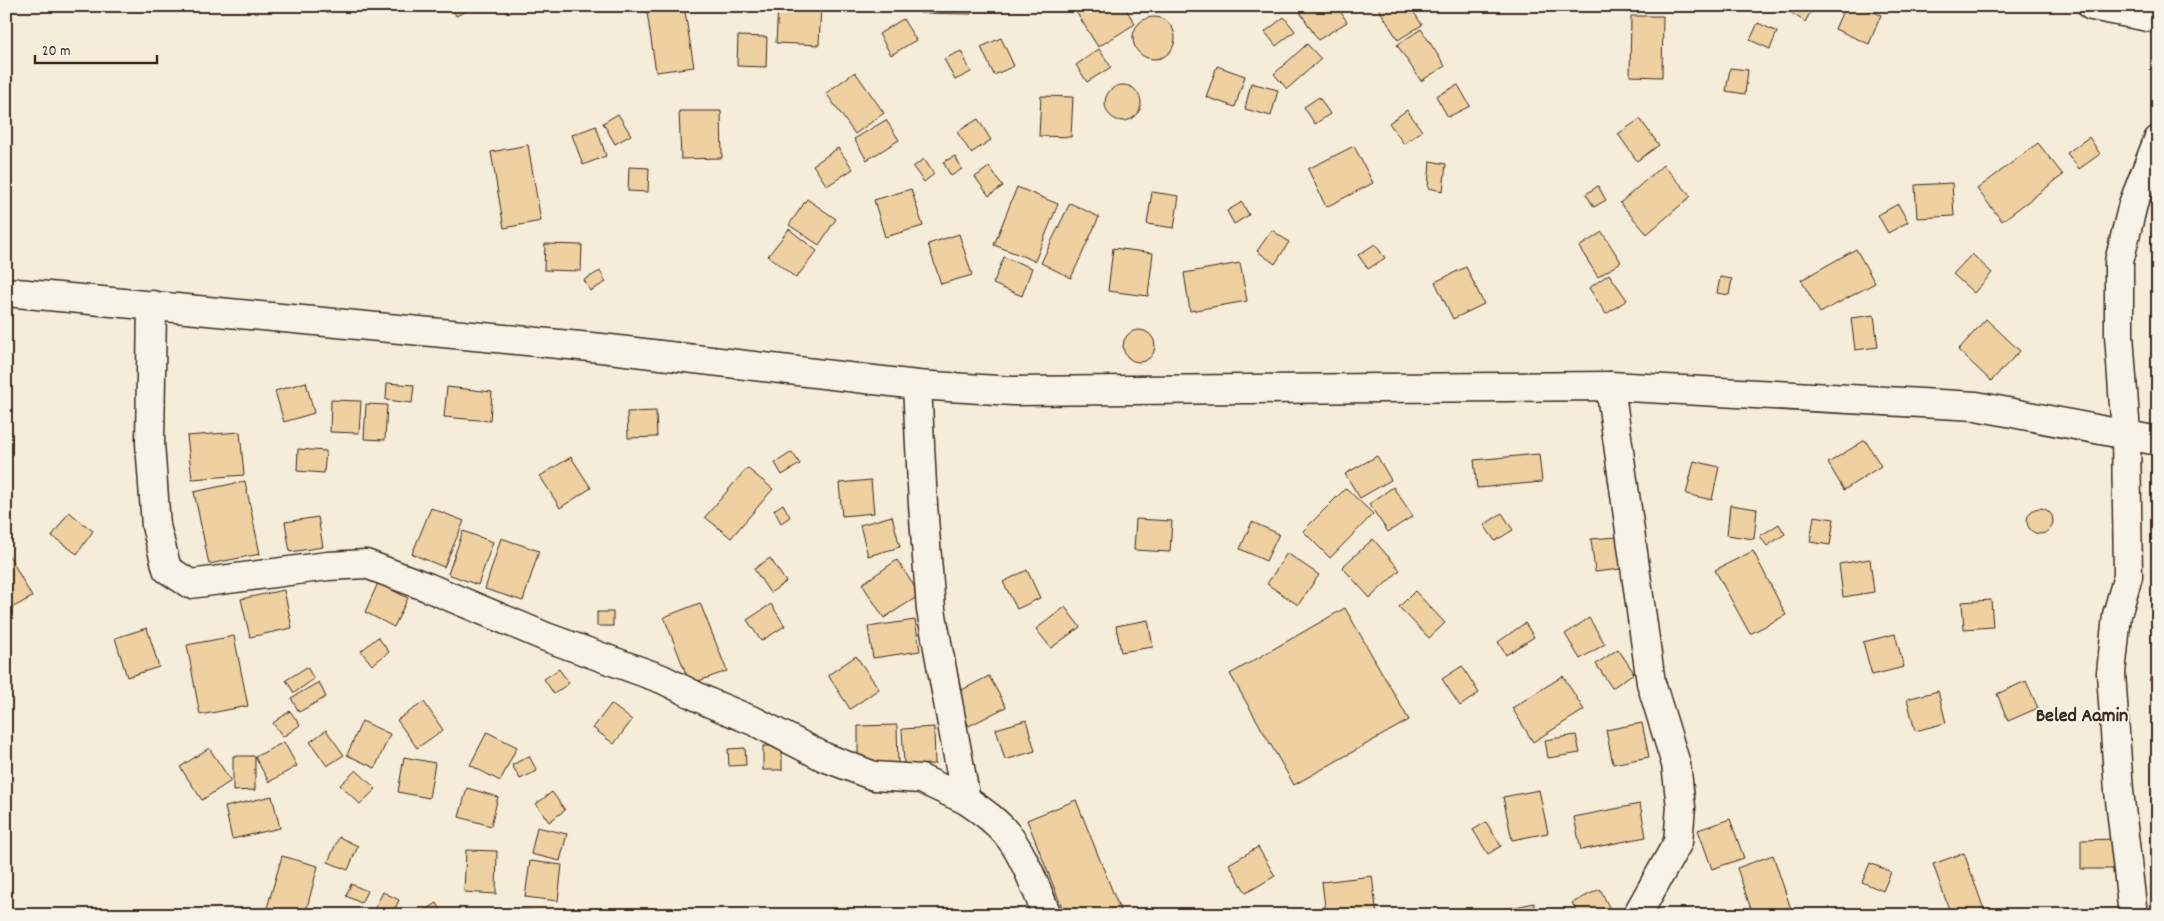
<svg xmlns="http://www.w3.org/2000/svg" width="2164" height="921" font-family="Dekko,sans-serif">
<rect width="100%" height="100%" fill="#f5ecda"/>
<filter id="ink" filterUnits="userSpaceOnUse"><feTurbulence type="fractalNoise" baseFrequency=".02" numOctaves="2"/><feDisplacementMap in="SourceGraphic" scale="10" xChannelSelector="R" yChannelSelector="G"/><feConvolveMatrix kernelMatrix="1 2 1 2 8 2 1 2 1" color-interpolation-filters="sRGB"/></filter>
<g filter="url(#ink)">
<g fill="#eed0a1" stroke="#3b2a1e">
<path d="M451 6H477L456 16Z"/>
<path d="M646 6H684L694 67 656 72Z"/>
<path d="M778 6H821L819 45 776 43Z"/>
<path d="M920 6H972L971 14 920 13Z"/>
<path d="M1082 6H1124L1135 24 1098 47 1075 10Z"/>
<path d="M1296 6H1337L1347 22 1318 40Z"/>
<path d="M1377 6H1410L1422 25 1398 40Z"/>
<path d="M1789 6H1814L1805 22 1787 10Z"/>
<path d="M1845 6H1861L1881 15 1869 44 1835 29Z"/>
<path d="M1631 16H1663L1662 77 1630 76Z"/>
<circle cx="1154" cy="38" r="21"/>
<path d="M1284 17 1295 31 1276 46 1265 32Z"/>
<path d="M903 19 916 40 891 55 879 34Z"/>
<path d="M1758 23 1777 32 1770 49 1750 40Z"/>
<path d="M1421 29 1445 66 1421 81 1397 45Z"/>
<path d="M738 36 767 37 766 67 737 66Z"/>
<path d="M1001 38 1014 66 994 75 981 47Z"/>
<path d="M1307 44 1321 59 1287 89 1274 74Z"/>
<path d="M1099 49 1111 67 1087 82 1076 65Z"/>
<path d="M961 51 971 72 955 80 944 59Z"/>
<path d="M1217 66 1245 76 1235 107 1206 97Z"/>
<path d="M1730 68 1748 70 1745 94 1726 91Z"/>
<path d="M855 72 884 113 855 134 826 93Z"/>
<path d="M1251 83 1278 90 1271 116 1245 109Z"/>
<path d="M1458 85 1470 106 1448 117 1436 96Z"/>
<circle cx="1123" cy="103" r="18"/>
<path d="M1041 96 1073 97 1071 137 1039 136Z"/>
<path d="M1319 97 1330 114 1315 124 1304 107Z"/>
<path d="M1407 110 1422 131 1404 144 1389 123Z"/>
<path d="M679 111H721L722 158 681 159Z"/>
<path d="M618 114 631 135 615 144 603 123Z"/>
<path d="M978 119 991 140 971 153 957 132Z"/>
<path d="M1640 119 1659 145 1637 161 1618 134Z"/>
<path d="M886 120 899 140 867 160 854 139Z"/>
<path d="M596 126 606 156 583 165 572 135Z"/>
<path d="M2089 137 2100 154 2079 169 2067 153Z"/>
<path d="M2038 143 2063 175 2002 221 1977 189Z"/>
<path d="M528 145 541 221 504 228 491 152Z"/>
<path d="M1354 146 1373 183 1326 207 1308 169Z"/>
<path d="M838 148 853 169 827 186 813 165Z"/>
<path d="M955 156 962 169 951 176 943 162Z"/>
<path d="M924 159 934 174 924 182 913 167Z"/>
<path d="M1430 161 1446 164 1443 191 1428 188Z"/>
<path d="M1663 165 1691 196 1647 234 1620 203Z"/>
<path d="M629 167 649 168 648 192 628 191Z"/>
<path d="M989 167 1003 186 989 196 975 177Z"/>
<path d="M1952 183 1954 216 1917 218 1915 185Z"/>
<path d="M1598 186 1606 200 1594 207 1586 194Z"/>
<path d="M1017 187 1058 204 1035 261 994 245Z"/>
<path d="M911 189 923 226 885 237 874 200Z"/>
<path d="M1152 192 1179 196 1174 228 1147 224Z"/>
<path d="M807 199 836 219 819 245 789 225Z"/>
<path d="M1242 202 1249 215 1234 224 1227 211Z"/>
<path d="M1070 203 1099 217 1071 278 1041 263Z"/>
<path d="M1898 204 1908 222 1888 233 1878 215Z"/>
<path d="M789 229 817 251 796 278 768 256Z"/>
<path d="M1272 230 1289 242 1275 264 1257 251Z"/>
<path d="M1602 232 1621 262 1598 277 1579 247Z"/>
<path d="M959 234 972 275 941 284 928 244Z"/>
<path d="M545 244 582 245 581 271 544 270Z"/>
<path d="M1375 244 1385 258 1368 269 1358 255Z"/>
<path d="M1113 248 1153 253 1148 296 1108 291Z"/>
<path d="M1856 249 1875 283 1820 313 1801 280Z"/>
<path d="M1972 254 1992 273 1974 293 1953 274Z"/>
<path d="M1004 257 1032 268 1022 296 993 284Z"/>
<path d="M1240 263 1247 301 1190 311 1184 273Z"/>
<path d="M1466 267 1484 304 1453 319 1435 282Z"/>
<path d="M600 271 606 282 590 291 584 280Z"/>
<path d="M1609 274 1627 300 1606 314 1589 288Z"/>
<path d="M1720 277 1732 279 1729 295 1717 293Z"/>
<path d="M1874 315 1878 347 1855 350 1851 318Z"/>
<path d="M1986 319 2020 351 1991 381 1958 350Z"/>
<circle cx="1139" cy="346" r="16"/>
<path d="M306 382 314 413 284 422 275 391Z"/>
<path d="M387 383 414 385 412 403 386 400Z"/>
<path d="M447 387 492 392 490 421 444 417Z"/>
<path d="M331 400 361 401 359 433 330 432Z"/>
<path d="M366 404 387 405 385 440 364 439Z"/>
<path d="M656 411 657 437 628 438 627 412Z"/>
<path d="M240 432 244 475 192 479 187 436Z"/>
<path d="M1865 440 1881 466 1844 490 1828 463Z"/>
<path d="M298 449 326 451 324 473 297 471Z"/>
<path d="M792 452 800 464 782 475 775 463Z"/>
<path d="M1539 454 1542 482 1477 488 1474 460Z"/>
<path d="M1377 456 1391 480 1360 498 1345 474Z"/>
<path d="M571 457 591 488 560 508 540 476Z"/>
<path d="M1694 461 1719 467 1712 500 1686 494Z"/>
<path d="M747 468 773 489 731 538 705 517Z"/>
<path d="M871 480 874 513 842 516 839 483Z"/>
<path d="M245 481 260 554 209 564 194 492Z"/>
<path d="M1393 487 1413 516 1388 532 1369 504Z"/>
<path d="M1346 488 1373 514 1330 558 1303 531Z"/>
<path d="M783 504 790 517 781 523 774 510Z"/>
<path d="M1730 505 1757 509 1754 539 1727 535Z"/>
<path d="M431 508 464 521 444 567 412 554Z"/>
<circle cx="2040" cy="521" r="13"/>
<path d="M69 512 93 531 77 554 52 536Z"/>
<path d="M1502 513 1513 530 1495 541 1484 525Z"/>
<path d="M892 516 900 547 868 556 860 525Z"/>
<path d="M1814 516 1834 519 1830 545 1810 542Z"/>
<path d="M318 517 323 547 290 552 285 522Z"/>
<path d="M1136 519 1172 521 1170 552 1134 550Z"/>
<path d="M1252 522 1279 534 1266 561 1240 549Z"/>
<path d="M1779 524 1785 534 1767 546 1760 536Z"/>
<path d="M463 531 493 542 478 585 448 574Z"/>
<path d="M1617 537 1621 569 1595 572 1591 539Z"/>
<path d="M501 538 539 551 523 601 485 589Z"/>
<path d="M1373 539 1400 570 1370 598 1342 567Z"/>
<path d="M6 550 32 597 6 611Z"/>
<path d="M1753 551 1786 615 1750 634 1715 570Z"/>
<path d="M1287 553 1319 575 1298 605 1267 584Z"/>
<path d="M770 558 786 582 770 593 754 569Z"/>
<path d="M1870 559 1874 592 1843 597 1839 564Z"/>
<path d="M897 560 920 595 884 618 862 584Z"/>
<path d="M1027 570 1040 598 1017 609 1003 582Z"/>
<path d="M378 583 408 598 394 627 365 612Z"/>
<path d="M284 590 292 628 250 637 241 599Z"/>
<path d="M1415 591 1445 623 1429 638 1399 607Z"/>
<path d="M1991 600 1993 627 1964 629 1962 602Z"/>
<path d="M700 603 727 671 690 684 664 617Z"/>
<path d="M771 604 785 626 761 641 747 620Z"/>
<path d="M1065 607 1080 627 1051 648 1036 629Z"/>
<path d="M1345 608 1409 720 1294 785 1230 674Z"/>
<rect x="597" y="612" width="16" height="14"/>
<path d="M1589 618 1605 644 1580 659 1565 634Z"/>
<path d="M915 620 920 651 873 658 868 627Z"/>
<path d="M1148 620 1153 647 1121 652 1116 626Z"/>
<path d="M1525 623 1534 637 1506 655 1498 642Z"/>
<path d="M147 628 159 667 127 677 115 638Z"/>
<path d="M1895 634 1904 667 1872 675 1863 642Z"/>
<path d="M234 636 248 706 200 715 187 645Z"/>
<path d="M378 637 389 652 372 665 361 651Z"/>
<path d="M1618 649 1634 673 1612 688 1596 664Z"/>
<path d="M856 656 879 689 850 709 828 675Z"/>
<path d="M1462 666 1479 693 1460 706 1442 679Z"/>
<path d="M2158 666V685L2149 680Z"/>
<path d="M307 667 314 679 294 693 286 680Z"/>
<path d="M559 669 569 683 554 694 544 679Z"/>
<path d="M989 676 1006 707 969 726 952 695Z"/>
<path d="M1563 676 1584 710 1533 742 1512 708Z"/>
<path d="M2026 681 2038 708 2008 721 1997 694Z"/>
<path d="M319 682 326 697 299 712 291 698Z"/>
<path d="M1938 691 1946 723 1915 731 1907 699Z"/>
<path d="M424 702 443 730 417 748 397 720Z"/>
<path d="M611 704 632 720 614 744 593 728Z"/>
<path d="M290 711 300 725 283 737 273 723Z"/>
<path d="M1026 720 1035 751 1005 760 996 729Z"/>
<path d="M362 721 390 734 375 768 347 755Z"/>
<path d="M1642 723 1649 757 1613 764 1606 730Z"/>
<path d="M897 725 898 763 858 764V726Z"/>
<path d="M934 727 935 764 904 765 902 729Z"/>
<path d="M326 730 344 755 327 766 310 742Z"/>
<path d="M487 732 517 747 500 781 470 765Z"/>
<path d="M1576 735 1580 753 1548 758 1545 740Z"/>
<path d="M284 742 297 766 269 782 255 757Z"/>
<rect x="763" y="746" width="19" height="24"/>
<path d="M209 748 231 781 202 800 180 767Z"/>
<path d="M745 748 746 765 729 766 728 749Z"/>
<path d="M233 756H255V790L233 791Z"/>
<path d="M529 756 537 771 520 779 512 765Z"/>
<path d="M404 757 435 763 429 798 398 792Z"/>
<path d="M356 770 376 789 360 804 340 785Z"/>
<path d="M467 788 498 797 491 826 459 817Z"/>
<path d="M1539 790 1548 833 1512 840 1503 797Z"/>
<path d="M552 792 565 810 549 822 536 804Z"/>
<path d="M272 796 280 828 232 839 225 807Z"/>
<path d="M1076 800 1122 915H1065L1027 820Z"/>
<path d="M1640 804 1646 837 1581 850 1574 817Z"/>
<path d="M1730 819 1744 858 1712 869 1698 830Z"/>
<path d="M1486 822 1501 846 1488 854 1473 830Z"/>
<path d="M537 827 567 834 560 861 531 854Z"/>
<path d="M339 837 358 846 348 870 328 862Z"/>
<path d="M2116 839 2117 869H2081V840Z"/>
<path d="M1258 847 1275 876 1246 893 1229 864Z"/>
<path d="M466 850 497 851 496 894 464 892Z"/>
<path d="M1964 853 1986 915H1951L1933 864Z"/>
<path d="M1773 855 1793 915H1753L1737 868Z"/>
<path d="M282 856 318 866 305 915H293L267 908Z"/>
<path d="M530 861 562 865 558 901 525 897Z"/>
<path d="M1870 863 1891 872 1883 891 1862 882Z"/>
<path d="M1372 876 1377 915H1326L1322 882Z"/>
<path d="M351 884 367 891 361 903 346 896Z"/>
<path d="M1600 889 1611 911 1604 915H1579L1572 903Z"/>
<path d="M383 892 399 900 392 915H382L374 910Z"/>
<path d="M437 903 444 915H423L421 913Z"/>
<path d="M1534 903 1536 915H1513L1511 908Z"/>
<path d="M516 909 551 912 550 915H515Z"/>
<path d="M1737 909 1740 915H1727Z"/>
</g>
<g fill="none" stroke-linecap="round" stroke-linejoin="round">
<defs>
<g id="minor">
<path d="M6 292 601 348 917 385 1013 391 1610 386 1976 406 2158 441"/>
<path d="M152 305 150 443 156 526 167 569 190 584 328 566 366 564 427 587 546 637 662 679 710 703 756 722 824 757 874 776 921 779 966 800 931 610 923 505 917 385"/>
<path d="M1610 386 1651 683 1676 764 1681 807 1678 842 1637 915"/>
<path d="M966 800C982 811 998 822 1010 838 1025 858 1037 891 1047 915"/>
<path d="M2133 915 2119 791 2111 673 2117 615 2128 576 2126 434 2119 335V262L2133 204 2158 140"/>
</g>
<path id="secondary" d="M2092 6 2158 19"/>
</defs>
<use href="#minor" stroke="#3b2a1e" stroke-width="31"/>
<use href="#secondary" stroke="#3b2a1e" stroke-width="31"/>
<use href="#minor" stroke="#f7f3e8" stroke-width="28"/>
<use href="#secondary" stroke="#f7f3e8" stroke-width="28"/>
</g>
</g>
<g text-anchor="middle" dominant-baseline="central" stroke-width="4" stroke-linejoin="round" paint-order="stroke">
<g font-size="20" font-weight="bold" fill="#3b2a1e" stroke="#f7f3e8">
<text x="2082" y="717">Beled Aamin</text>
</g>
</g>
<rect width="2164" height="921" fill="none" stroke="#f7f3e8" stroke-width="25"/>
<rect x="12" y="12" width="2139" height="896" fill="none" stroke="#3b2a1e" stroke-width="2" filter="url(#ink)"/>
<path d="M35 55v8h122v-8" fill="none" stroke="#3b2a1e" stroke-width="2.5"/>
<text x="42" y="55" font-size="15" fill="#3b2a1e" stroke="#f7f3e8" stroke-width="4" paint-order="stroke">20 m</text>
</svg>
